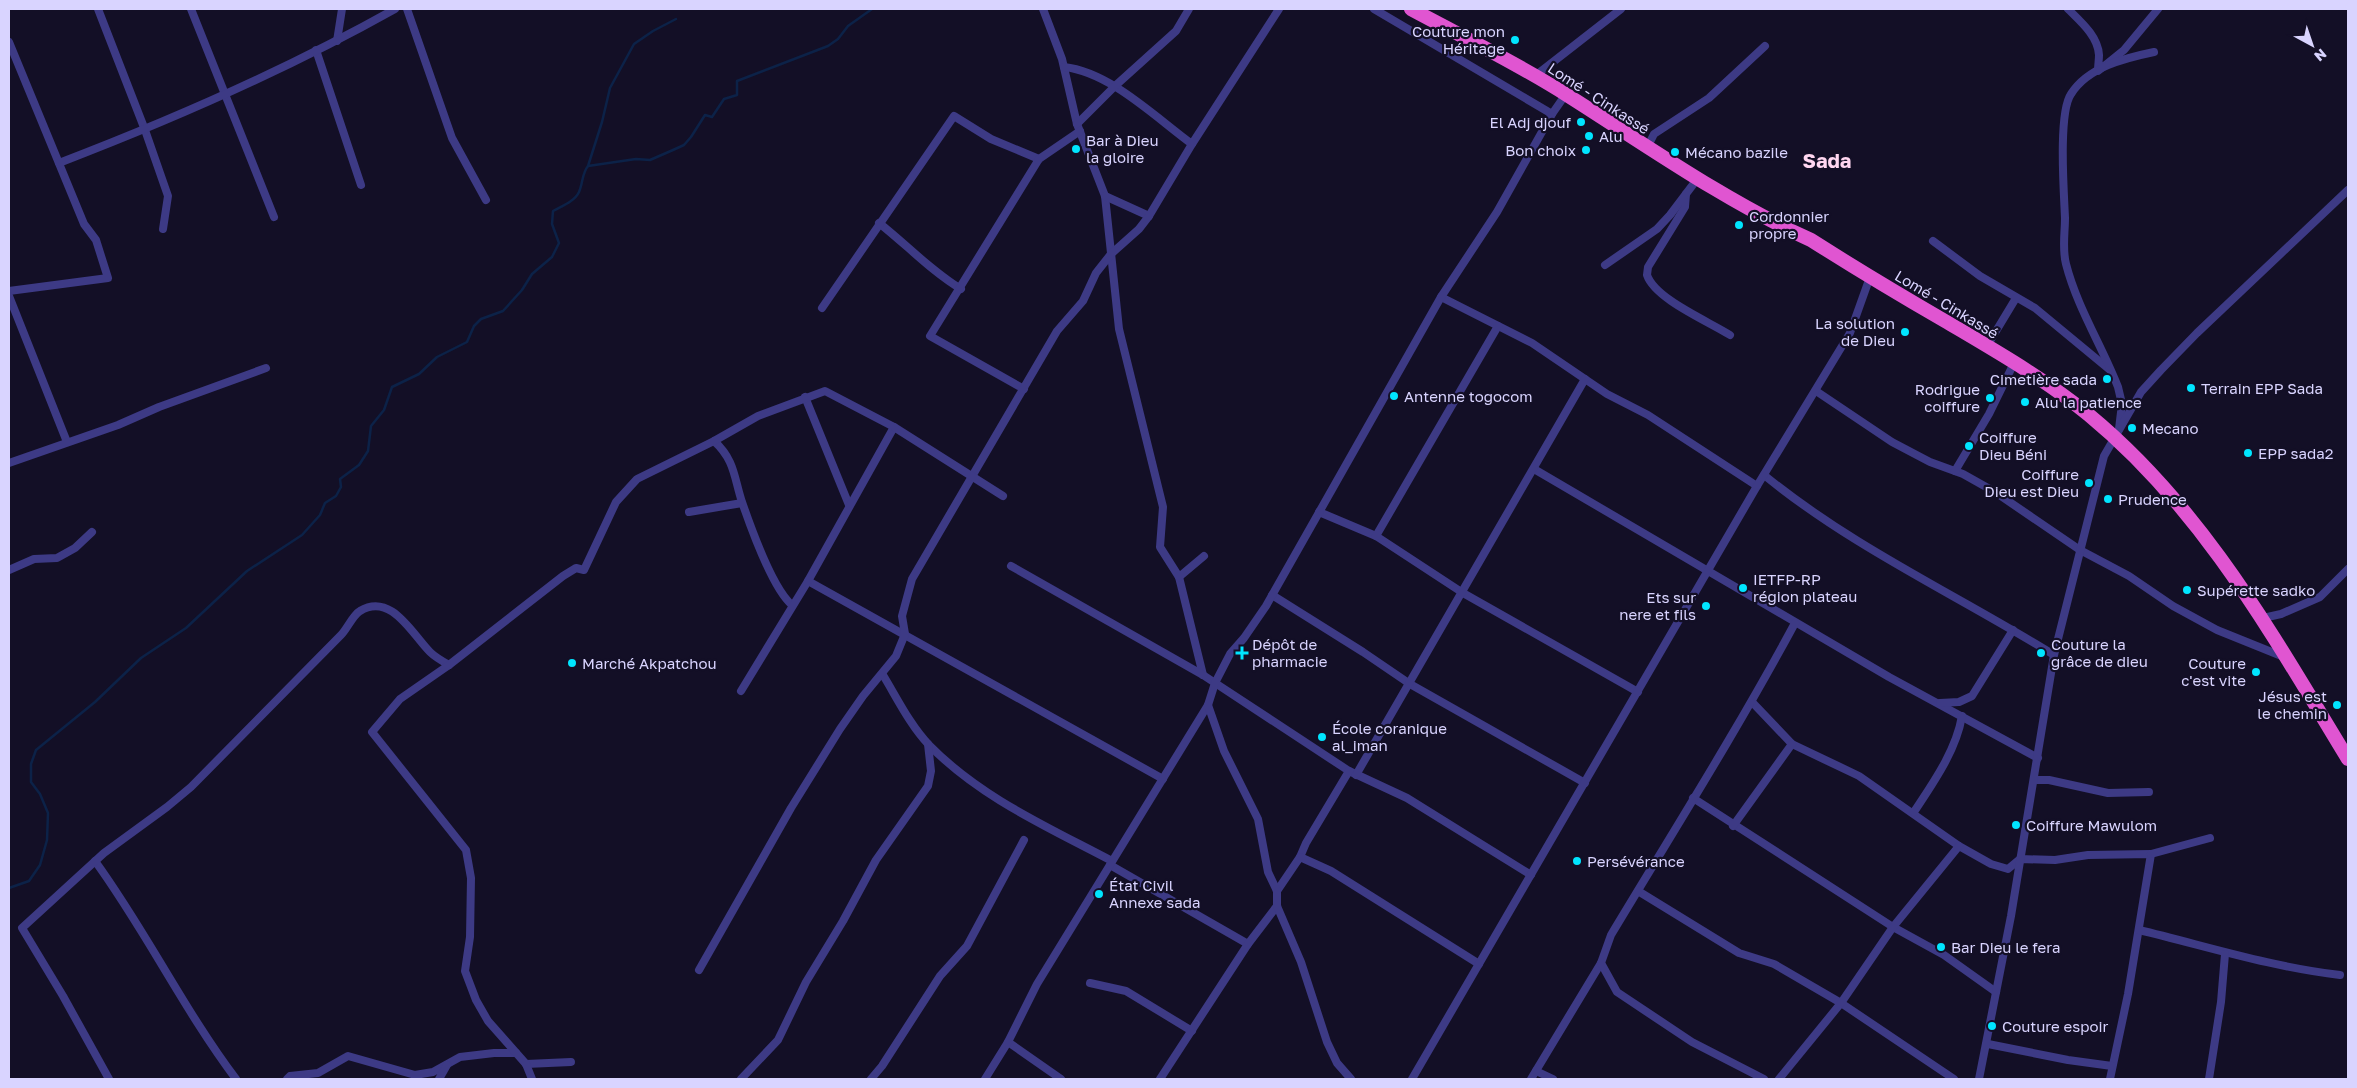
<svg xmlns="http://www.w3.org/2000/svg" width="2357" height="1088" font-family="'Golos Text',sans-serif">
<rect width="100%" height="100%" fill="#130f26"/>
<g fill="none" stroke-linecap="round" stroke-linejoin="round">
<g stroke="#0c2248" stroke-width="2.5">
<path d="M588 166 602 122 610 88 634 44 653 31 676 19"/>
<path d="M9 888 29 881 40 865 47 840 48 813 40 794 31 782V764L36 750 95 702 141 658 186 628 247 571 302 535 320 515 325 503 336 496 341 487 340 479 359 465 368 451 371 426 384 410 392 387 419 374 437 357 467 342 474 326 481 319 503 311 522 290 532 274 552 257 559 243 552 224 553 211C562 206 575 201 579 192 583 183 582 173 588 166L636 159 650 160 673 150 684 145 691 137 705 115 712 117 724 99 737 95V81L828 46 838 39 848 26 872 9"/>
</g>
<g stroke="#3d3a85" stroke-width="8">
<path d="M98 9 145 130 168 196 163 229"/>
<path d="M191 9 274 217"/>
<path d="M407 9 452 138 486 200"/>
<path d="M1043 9 1062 59 1077 124 1105 196 1119 329 1163 507 1160 547 1179 577 1203 675"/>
<path d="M1374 9 1552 114"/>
<path d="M2068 9C2080 21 2098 36 2099 55 2099 60 2098 65 2098 71L2124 50 2158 9"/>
<path d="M337 41 342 9"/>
<path d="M9 42 84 224 96 240 108 278 9 291"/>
<path d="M316 50 361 185"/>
<path d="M1064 67C1110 72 1155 117 1192 144"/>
<path d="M1535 76 1621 9"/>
<path d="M1077 124 1115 86 1176 31 1189 9"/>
<path d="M1647 148 1654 134 1709 98 1765 46"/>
<path d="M59 163C174 119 288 69 395 9"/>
<path d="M1686 194 1685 207 1648 267 1647 275C1655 299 1708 321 1730 335"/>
<path d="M1105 196 1149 216"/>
<path d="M879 223C907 245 931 271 961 289"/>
<path d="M1933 241 1980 276 2035 308 2110 370"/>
<path d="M1605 265 1657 229 1670 215 1698 178"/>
<path d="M9 296 67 442"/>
<path d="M1441 297 1532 343 1607 394 1648 415 1757 486"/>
<path d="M822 308 954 116 991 139 1039 159"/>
<path d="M1987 346 2016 298"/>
<path d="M1024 389 930 336 1039 159 1080 131"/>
<path d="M1816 391 1892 442 1930 462 1963 474 1995 492 2080 550 2129 576 2173 606 2217 630 2284 657"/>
<path d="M805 397 849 505"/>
<path d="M2119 429 2122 404 2118 387C2102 346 2077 307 2066 264 2062 249 2065 233 2065 218 2064 193 2058 113 2071 94 2088 67 2125 58 2154 52"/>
<path d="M714 441C735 460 734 478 742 502 751 528 773 589 792 605"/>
<path d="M9 463 118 425 159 407 266 368"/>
<path d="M1534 469 1889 677 2038 758"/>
<path d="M1955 471 1989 414 2014 363"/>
<path d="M1764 475C1852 547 1957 595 2054 655"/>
<path d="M689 512 742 503"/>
<path d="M1319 512 1376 536 1463 593 1638 692"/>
<path d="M1376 536 1498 326"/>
<path d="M1011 566 1203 675 1349 771 1407 798 1531 875"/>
<path d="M9 570 34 559 57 558 75 548 92 532"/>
<path d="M1179 577 1204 556"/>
<path d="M808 581 1163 779"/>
<path d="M1272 595 1363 652 1410 684 1585 783"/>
<path d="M2263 618 2281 614 2320 597 2348 569"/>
<path d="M883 675C897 698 910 725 929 745 981 798 1048 827 1112 861"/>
<path d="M741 691 808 581 894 427"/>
<path d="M1752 702 1792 744 1859 776 1959 846 1991 864 2008 869 2020 859 2055 860 2088 855 2151 854 2128 994 2110 1079"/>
<path d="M1940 703 1959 702 1972 696 2013 630"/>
<path d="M1356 775 1585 379"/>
<path d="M2034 780H2049L2108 793 2149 792"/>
<path d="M1693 798 1893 927 1944 955 1996 992"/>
<path d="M1914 812C1933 783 1956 751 1962 716"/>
<path d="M1733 826 1792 744"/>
<path d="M2151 854 2210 838"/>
<path d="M1300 857 1306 843 1349 771"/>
<path d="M95 861C146 931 184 1010 236 1079"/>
<path d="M1110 865 1248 944"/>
<path d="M1277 891 1300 857 1331 871 1479 964"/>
<path d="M1638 891 1739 953 1774 964 1841 1003 1954 1079"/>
<path d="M2139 930C2206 946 2271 967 2340 975"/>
<path d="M699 970 791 808 840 729 863 696 896 656 905 634 902 616 912 579 1057 331 1083 301 1096 273 1111 254 1139 229 1149 216 1192 144 1279 9"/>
<path d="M1090 983 1126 991 1192 1031"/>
<path d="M1008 1042 1061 1079"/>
<path d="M1988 1044 2068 1060 2112 1066"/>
<path d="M526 1064 571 1062"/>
<path d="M1536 1071 1553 1079"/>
<path d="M109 1079 63 996 22 928 104 853 167 807 191 787 341 635C347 629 353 615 360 611 391 592 412 634 430 652 435 657 442 661 449 665"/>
<path d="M287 1079 290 1076 318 1073 348 1056 415 1075 433 1072 460 1057 494 1053H516"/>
<path d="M439 1079 447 1065"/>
<path d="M532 1079 526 1064 488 1021 476 1000 465 971 470 937 471 878 466 850 372 732 400 699 449 665 563 576 576 568 584 570 616 502 637 479 714 441 758 416 825 391 894 427 1003 496"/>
<path d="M741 1079 778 1040 806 982 843 921 876 860 928 786 931 771 928 744"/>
<path d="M871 1079 882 1066 940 976 967 946 1024 840"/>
<path d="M985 1079 1008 1042 1037 984 1208 705"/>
<path d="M1160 1079 1248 944 1277 906"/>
<path d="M1351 1079 1337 1063 1327 1042 1301 962 1277 906V891L1268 872 1258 819 1224 751 1208 705 1215 683 1230 654 1244 638 1266 606 1441 297 1497 212 1552 114 1566 94"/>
<path d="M1412 1079 1757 486 1850 333 1870 277"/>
<path d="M1531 1079 1601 963"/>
<path d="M1764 1079 1692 1042 1617 992 1601 963 1611 935C1673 832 1738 729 1795 623"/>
<path d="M1779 1079 1841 1003 1893 927 1959 846"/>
<path d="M1979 1079 2011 916 2054 655 2104 456 2141 392 2161 370 2197 333 2348 190"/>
<path d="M2209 1079 2221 1002 2225 954"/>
</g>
<path stroke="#e055d1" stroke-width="14" d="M1411 9C1463 37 1517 63 1567 95 1646 145 1725 201 1811 240 1855 268 1900 295 1945 321 1994 350 2045 379 2089 415 2203 509 2273 636 2348 759"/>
</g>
<g fill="#00e5ff" stroke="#130f26" stroke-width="2">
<circle cx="1515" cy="40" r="5"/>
<circle cx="1581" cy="122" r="5"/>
<circle cx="1589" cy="136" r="5"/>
<circle cx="1076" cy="149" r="5"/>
<circle cx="1586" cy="150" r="5"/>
<circle cx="1675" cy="152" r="5"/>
<circle cx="1739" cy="225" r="5"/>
<circle cx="1905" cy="332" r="5"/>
<circle cx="2107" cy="379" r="5"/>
<circle cx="2191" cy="388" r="5"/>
<circle cx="1394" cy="396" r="5"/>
<circle cx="1990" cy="398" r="5"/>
<circle cx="2025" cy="402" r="5"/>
<circle cx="2132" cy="428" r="5"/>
<circle cx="1969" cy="446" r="5"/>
<circle cx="2248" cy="453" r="5"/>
<circle cx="2089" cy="483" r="5"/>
<circle cx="2108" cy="499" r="5"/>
<circle cx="1743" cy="588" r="5"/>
<circle cx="2187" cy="590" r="5"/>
<circle cx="1706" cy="606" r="5"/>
<path d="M1239.5 645.5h5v5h5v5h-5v5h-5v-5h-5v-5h5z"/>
<circle cx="2041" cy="653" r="5"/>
<circle cx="572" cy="663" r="5"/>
<circle cx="2256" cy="672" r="5"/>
<circle cx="2337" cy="705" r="5"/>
<circle cx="1322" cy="737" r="5"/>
<circle cx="2016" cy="825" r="5"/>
<circle cx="1577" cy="861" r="5"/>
<circle cx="1099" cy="894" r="5"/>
<circle cx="1941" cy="947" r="5"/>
<circle cx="1992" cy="1026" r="5"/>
</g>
<g text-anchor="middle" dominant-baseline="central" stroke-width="4.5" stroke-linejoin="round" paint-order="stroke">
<g font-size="15" fill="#d9d4ff" stroke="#130f26" text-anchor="start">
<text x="1505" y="31" text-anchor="end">Couture mon<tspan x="1505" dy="17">Héritage</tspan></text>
<text x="1571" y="122" text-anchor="end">El Adj djouf</text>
<text x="1599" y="136">Alu</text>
<text x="1086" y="140">Bar à Dieu<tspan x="1086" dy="17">la gloire</tspan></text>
<text x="1576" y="150" text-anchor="end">Bon choix</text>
<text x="1685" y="152">Mécano bazile</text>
<text x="1749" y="216">Cordonnier<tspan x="1749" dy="17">propre</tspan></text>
<text x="1895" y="323" text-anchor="end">La solution<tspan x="1895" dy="17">de Dieu</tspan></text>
<text x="2097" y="379" text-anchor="end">Cimetière sada</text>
<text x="2201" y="388">Terrain EPP Sada</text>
<text x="1980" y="389" text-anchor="end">Rodrigue<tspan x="1980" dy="17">coiffure</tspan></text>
<text x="1404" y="396">Antenne togocom</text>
<text x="2035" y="402">Alu la patience</text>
<text x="2142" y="428">Mecano</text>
<text x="1979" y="437">Coiffure<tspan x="1979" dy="17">Dieu Béni</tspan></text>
<text x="2258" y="453">EPP sada2</text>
<text x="2079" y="474" text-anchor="end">Coiffure<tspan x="2079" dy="17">Dieu est Dieu</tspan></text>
<text x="2118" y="499">Prudence</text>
<text x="1753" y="579">IETFP-RP<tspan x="1753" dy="17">région plateau</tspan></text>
<text x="2197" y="590">Supérette sadko</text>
<text x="1696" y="597" text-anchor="end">Ets sur<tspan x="1696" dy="17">nere et fils</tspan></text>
<text x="1252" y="644">Dépôt de<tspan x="1252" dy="17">pharmacie</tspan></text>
<text x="2051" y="644">Couture la<tspan x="2051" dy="17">grâce de dieu</tspan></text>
<text x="582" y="663">Marché Akpatchou</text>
<text x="2246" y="663" text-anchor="end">Couture<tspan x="2246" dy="17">c'est vite</tspan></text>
<text x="2327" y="696" text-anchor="end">Jésus est<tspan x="2327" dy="17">le chemin</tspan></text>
<text x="1332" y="728">École coranique<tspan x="1332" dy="17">al_iman</tspan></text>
<text x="2026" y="825">Coiffure Mawulom</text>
<text x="1587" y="861">Persévérance</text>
<text x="1109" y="885">État Civil<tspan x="1109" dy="17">Annexe sada</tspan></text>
<text x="1951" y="947">Bar Dieu le fera</text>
<text x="2002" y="1026">Couture espoir</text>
</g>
<g font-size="15" fill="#d9d4ff" stroke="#130f26">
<text transform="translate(1599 98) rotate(33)">Lomé - Cinkassé</text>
<text transform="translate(1947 304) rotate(31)">Lomé - Cinkassé</text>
</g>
<g font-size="20" font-weight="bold" fill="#ffd6f0" stroke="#130f26">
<text x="1827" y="160">Sada</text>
</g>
</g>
<rect width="2357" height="1088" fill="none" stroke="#d9d4ff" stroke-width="20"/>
<g transform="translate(2312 45) rotate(140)" stroke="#130f26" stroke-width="4" paint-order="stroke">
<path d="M0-4L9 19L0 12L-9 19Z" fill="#d9d4ff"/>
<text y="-8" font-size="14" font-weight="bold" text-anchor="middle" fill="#d9d4ff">N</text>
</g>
</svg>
